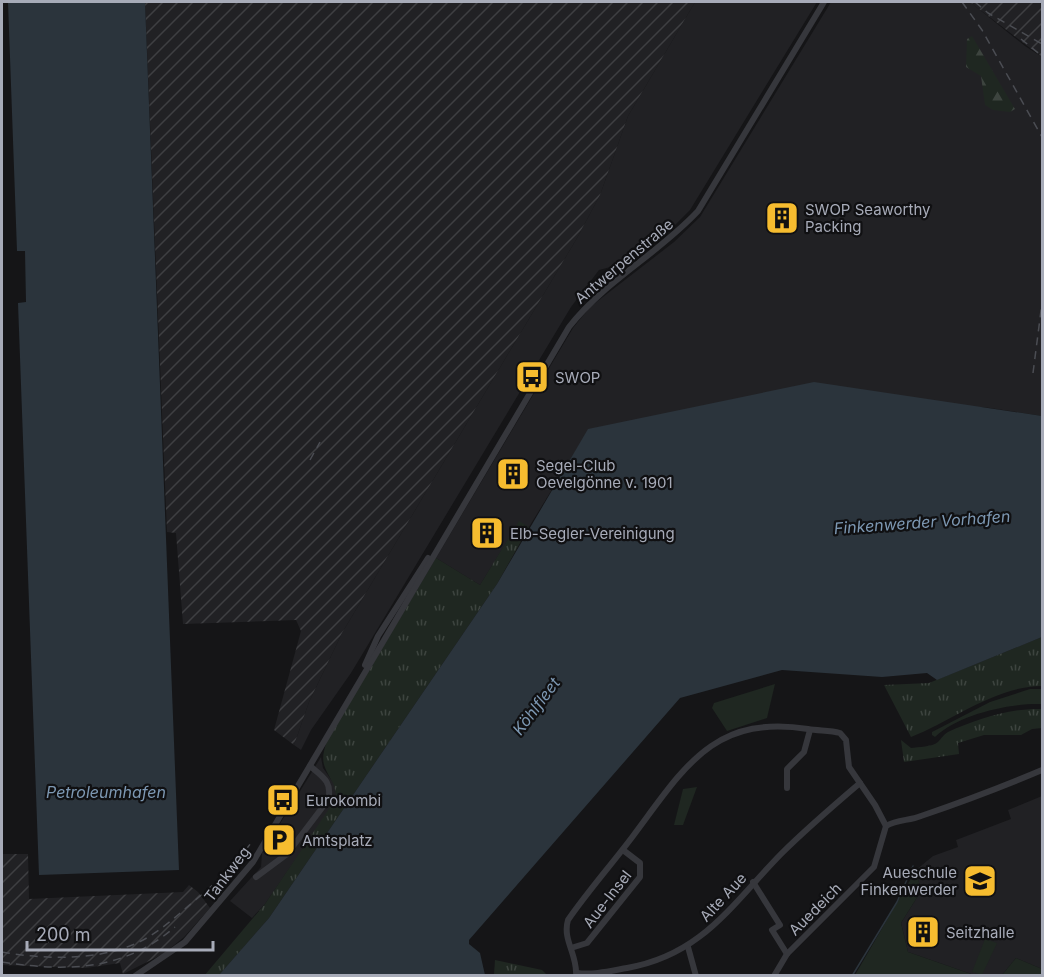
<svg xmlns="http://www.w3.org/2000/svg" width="1044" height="977" font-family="Inter,sans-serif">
<defs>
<pattern id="industrial-furrows" width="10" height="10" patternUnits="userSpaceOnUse" patternTransform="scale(1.5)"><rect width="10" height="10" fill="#212124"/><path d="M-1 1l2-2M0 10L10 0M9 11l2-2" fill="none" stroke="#3e3f42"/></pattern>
<pattern id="grass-tufts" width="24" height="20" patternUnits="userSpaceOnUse" patternTransform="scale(1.5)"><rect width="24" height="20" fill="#1f2721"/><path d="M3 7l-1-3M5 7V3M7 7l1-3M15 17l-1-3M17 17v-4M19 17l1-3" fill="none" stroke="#3d443f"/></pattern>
<pattern id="forest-firs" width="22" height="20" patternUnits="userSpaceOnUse" patternTransform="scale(1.5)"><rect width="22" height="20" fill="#1f2721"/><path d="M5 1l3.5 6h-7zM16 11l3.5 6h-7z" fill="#3d443f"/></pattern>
</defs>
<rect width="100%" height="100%" fill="#151517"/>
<g fill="#212124">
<path d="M695 2H817L690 210 671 229 622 264 599 270 571 307 351 673 311 730 301 750 294 745 309 702 342 633 577 238 600 195 628 116Z"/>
<path d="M831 2H970L1025 46 1042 57V416L983 407 589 429 529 527 519 522 480 585 436 558 573 328 590 307 674 242 700 217Z"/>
<path d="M321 757 323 768 335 785 338 797 265 904 252 918 230 901 261 867 262 853Z"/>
<path d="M1042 796V969L1016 958 1002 975H974L908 952 901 923 921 891 916 870 933 856 958 847 956 840 1011 819 1008 810Z"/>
</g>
<g fill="url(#industrial-furrows)">
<path d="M145 2H695L628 116 600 195 577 238 342 633 309 702 294 745 274 730 301 631 296 620 183 624 176 533 167 532Z"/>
<path d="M974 2H1042V57L971 3Z"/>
<path d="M2 854H28L29 899 183 892 189 885 198 892 210 908 184 937 163 954 123 974 120 963 86 968 2 965Z"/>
</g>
<g fill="url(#grass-tufts)">
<path d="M519 521 529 527 497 584 269 918 219 975 204 976 265 904 337 797C335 792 335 787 333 783 323 765 320 761 327 741L436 558 480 585Z"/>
<path d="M1042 637V686C996 686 953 720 911 737L884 685 929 683Z"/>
<path d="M1042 709V728L1032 729 1021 735H984L958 743 959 754 904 762 901 740 911 748C919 747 932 747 938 742 942 738 943 735 948 732 977 719 1010 708 1042 709Z"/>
<path d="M495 960 542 970 547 975H494Z"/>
</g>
<path fill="url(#forest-firs)" d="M972 36 1015 109 1010 112 993 110 985 105 981 76 966 67 967 39Z"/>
<g fill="#1f2721">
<path d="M775 684 767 718 727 731 712 708 714 703Z"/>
<path d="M1030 689H1042V704C1010 703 959 714 935 737L932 735V732L990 702Z"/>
<path d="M697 787 683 825H674L683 789Z"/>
<path d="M916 870 921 891 901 923 908 952 974 975H855Z"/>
<path d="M985 939 997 943 982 975 972 972Z"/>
<path d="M1016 958 1042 969V975H1002Z"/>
</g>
<g fill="#2b343c">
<path d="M8 2H145L179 870 39 875 18 303 26 302 25 251H17Z"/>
<path d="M814 382 1042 416V637L937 680 927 673 882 677 782 670 680 698 469 940V944L480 953 485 975H219L269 918 497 584 588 429Z"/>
</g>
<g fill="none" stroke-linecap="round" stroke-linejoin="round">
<path stroke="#2b343c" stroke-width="1.5" d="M852 976 897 902 913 866"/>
<g stroke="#36373c" stroke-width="6">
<path d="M365 665 378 636 428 558"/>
<path d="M787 788V769L804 752 810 730"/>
<path d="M256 877 287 854 328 800C333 782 322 776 310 766"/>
<path d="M753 882 780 925 772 930 787 954"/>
<path d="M688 947 696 976"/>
<path d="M571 948 587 943 640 877V863L623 850"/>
<path d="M577 973C594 975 610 971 627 968 702 955 732 904 781 854 806 829 833 806 860 783"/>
<path d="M135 976 185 942 253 862 569 327C605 281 658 254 698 211L824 2"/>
<path d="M576 976C578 955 562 940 568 920 588 891 612 864 633 836 684 768 713 714 808 729 819 731 830 730 840 733L846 740 849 767 875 805 886 826"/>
<path d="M774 976 787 954 874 867 886 826C898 819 909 821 921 816 962 802 1002 787 1042 770"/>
</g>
<g stroke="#4b4d53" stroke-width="1.5" stroke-dasharray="8 6" stroke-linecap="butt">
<path d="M962 2 982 30 1042 137"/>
<path d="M975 2 988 13 1042 44"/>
<path d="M1021 39 1042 56"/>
<path d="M1033 373 1042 303"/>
<path d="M310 460 320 442"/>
<path d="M2 952C48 960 108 962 150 936 166 926 179 914 193 902 215 884 234 866 251 843"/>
<path d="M2 962C66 972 124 971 175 927"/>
</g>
</g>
<defs>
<symbol id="building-square" viewBox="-11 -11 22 22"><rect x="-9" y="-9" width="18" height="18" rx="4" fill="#f6bc2f" stroke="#101012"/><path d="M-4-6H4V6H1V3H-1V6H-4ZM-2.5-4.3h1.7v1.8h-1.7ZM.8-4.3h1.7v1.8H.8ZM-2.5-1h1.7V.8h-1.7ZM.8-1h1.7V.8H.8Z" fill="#111"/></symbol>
<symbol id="bus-square" viewBox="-11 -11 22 22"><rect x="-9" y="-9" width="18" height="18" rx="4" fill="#f6bc2f" stroke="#101012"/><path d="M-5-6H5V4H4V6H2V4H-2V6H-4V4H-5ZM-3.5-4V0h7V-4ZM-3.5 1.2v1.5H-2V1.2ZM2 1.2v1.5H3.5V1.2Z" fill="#111"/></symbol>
<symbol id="parking-square" viewBox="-11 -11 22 22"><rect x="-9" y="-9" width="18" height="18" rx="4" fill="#f6bc2f" stroke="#101012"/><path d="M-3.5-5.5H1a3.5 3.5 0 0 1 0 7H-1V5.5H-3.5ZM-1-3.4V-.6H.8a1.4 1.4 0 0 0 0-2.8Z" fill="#111"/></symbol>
<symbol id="school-square" viewBox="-11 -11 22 22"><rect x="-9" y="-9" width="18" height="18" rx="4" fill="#f6bc2f" stroke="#101012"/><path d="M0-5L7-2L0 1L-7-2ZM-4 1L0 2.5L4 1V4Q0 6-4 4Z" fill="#111"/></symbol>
</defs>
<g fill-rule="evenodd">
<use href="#building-square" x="763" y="199" width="38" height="38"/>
<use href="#bus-square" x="513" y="358" width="38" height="38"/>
<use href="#building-square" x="494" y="455" width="38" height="38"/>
<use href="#building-square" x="468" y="514" width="38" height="38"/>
<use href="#bus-square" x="264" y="781" width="38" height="38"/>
<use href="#parking-square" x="260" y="821" width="38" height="38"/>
<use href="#school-square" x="961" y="862" width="38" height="38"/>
<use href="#building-square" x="904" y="913" width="38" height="38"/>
</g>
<g text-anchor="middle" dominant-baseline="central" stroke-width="4.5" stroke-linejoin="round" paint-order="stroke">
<g font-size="15" fill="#a7abb8" stroke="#101012" text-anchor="start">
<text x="805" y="209">SWOP Seaworthy<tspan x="805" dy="17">Packing</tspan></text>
<text x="555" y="377">SWOP</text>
<text x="536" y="465">Segel-Club<tspan x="536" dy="17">Oevelgönne v. 1901</tspan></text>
<text x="510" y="533">Elb-Segler-Vereinigung</text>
<text x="306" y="800">Eurokombi</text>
<text x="302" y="840">Amtsplatz</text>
<text x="957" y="872" text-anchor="end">Aueschule<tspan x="957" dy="17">Finkenwerder</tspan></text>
<text x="946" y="932">Seitzhalle</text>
</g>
<g font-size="15" fill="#a7abb8" stroke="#101012">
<text transform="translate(624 261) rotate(-40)">Antwerpenstraße</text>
<text transform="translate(227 874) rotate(-53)">Tankweg</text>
<text transform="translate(723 897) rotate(-47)">Alte Aue</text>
<text transform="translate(607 899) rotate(-52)">Aue-Insel</text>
<text transform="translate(815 909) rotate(-45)">Auedeich</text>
</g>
<g font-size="16" font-style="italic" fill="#7d98b3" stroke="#101012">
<text transform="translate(922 522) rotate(-4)">Finkenwerder Vorhafen</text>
<text transform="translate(536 706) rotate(-53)">Köhlfleet</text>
<text x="106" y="792">Petroleumhafen</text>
</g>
</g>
<rect width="1044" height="977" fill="none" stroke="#a7abb8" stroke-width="6"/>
<path d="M27 941v9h186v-9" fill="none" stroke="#a7abb8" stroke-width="3"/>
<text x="36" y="941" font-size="18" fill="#a7abb8" stroke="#101012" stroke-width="4.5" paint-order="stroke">200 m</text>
</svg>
